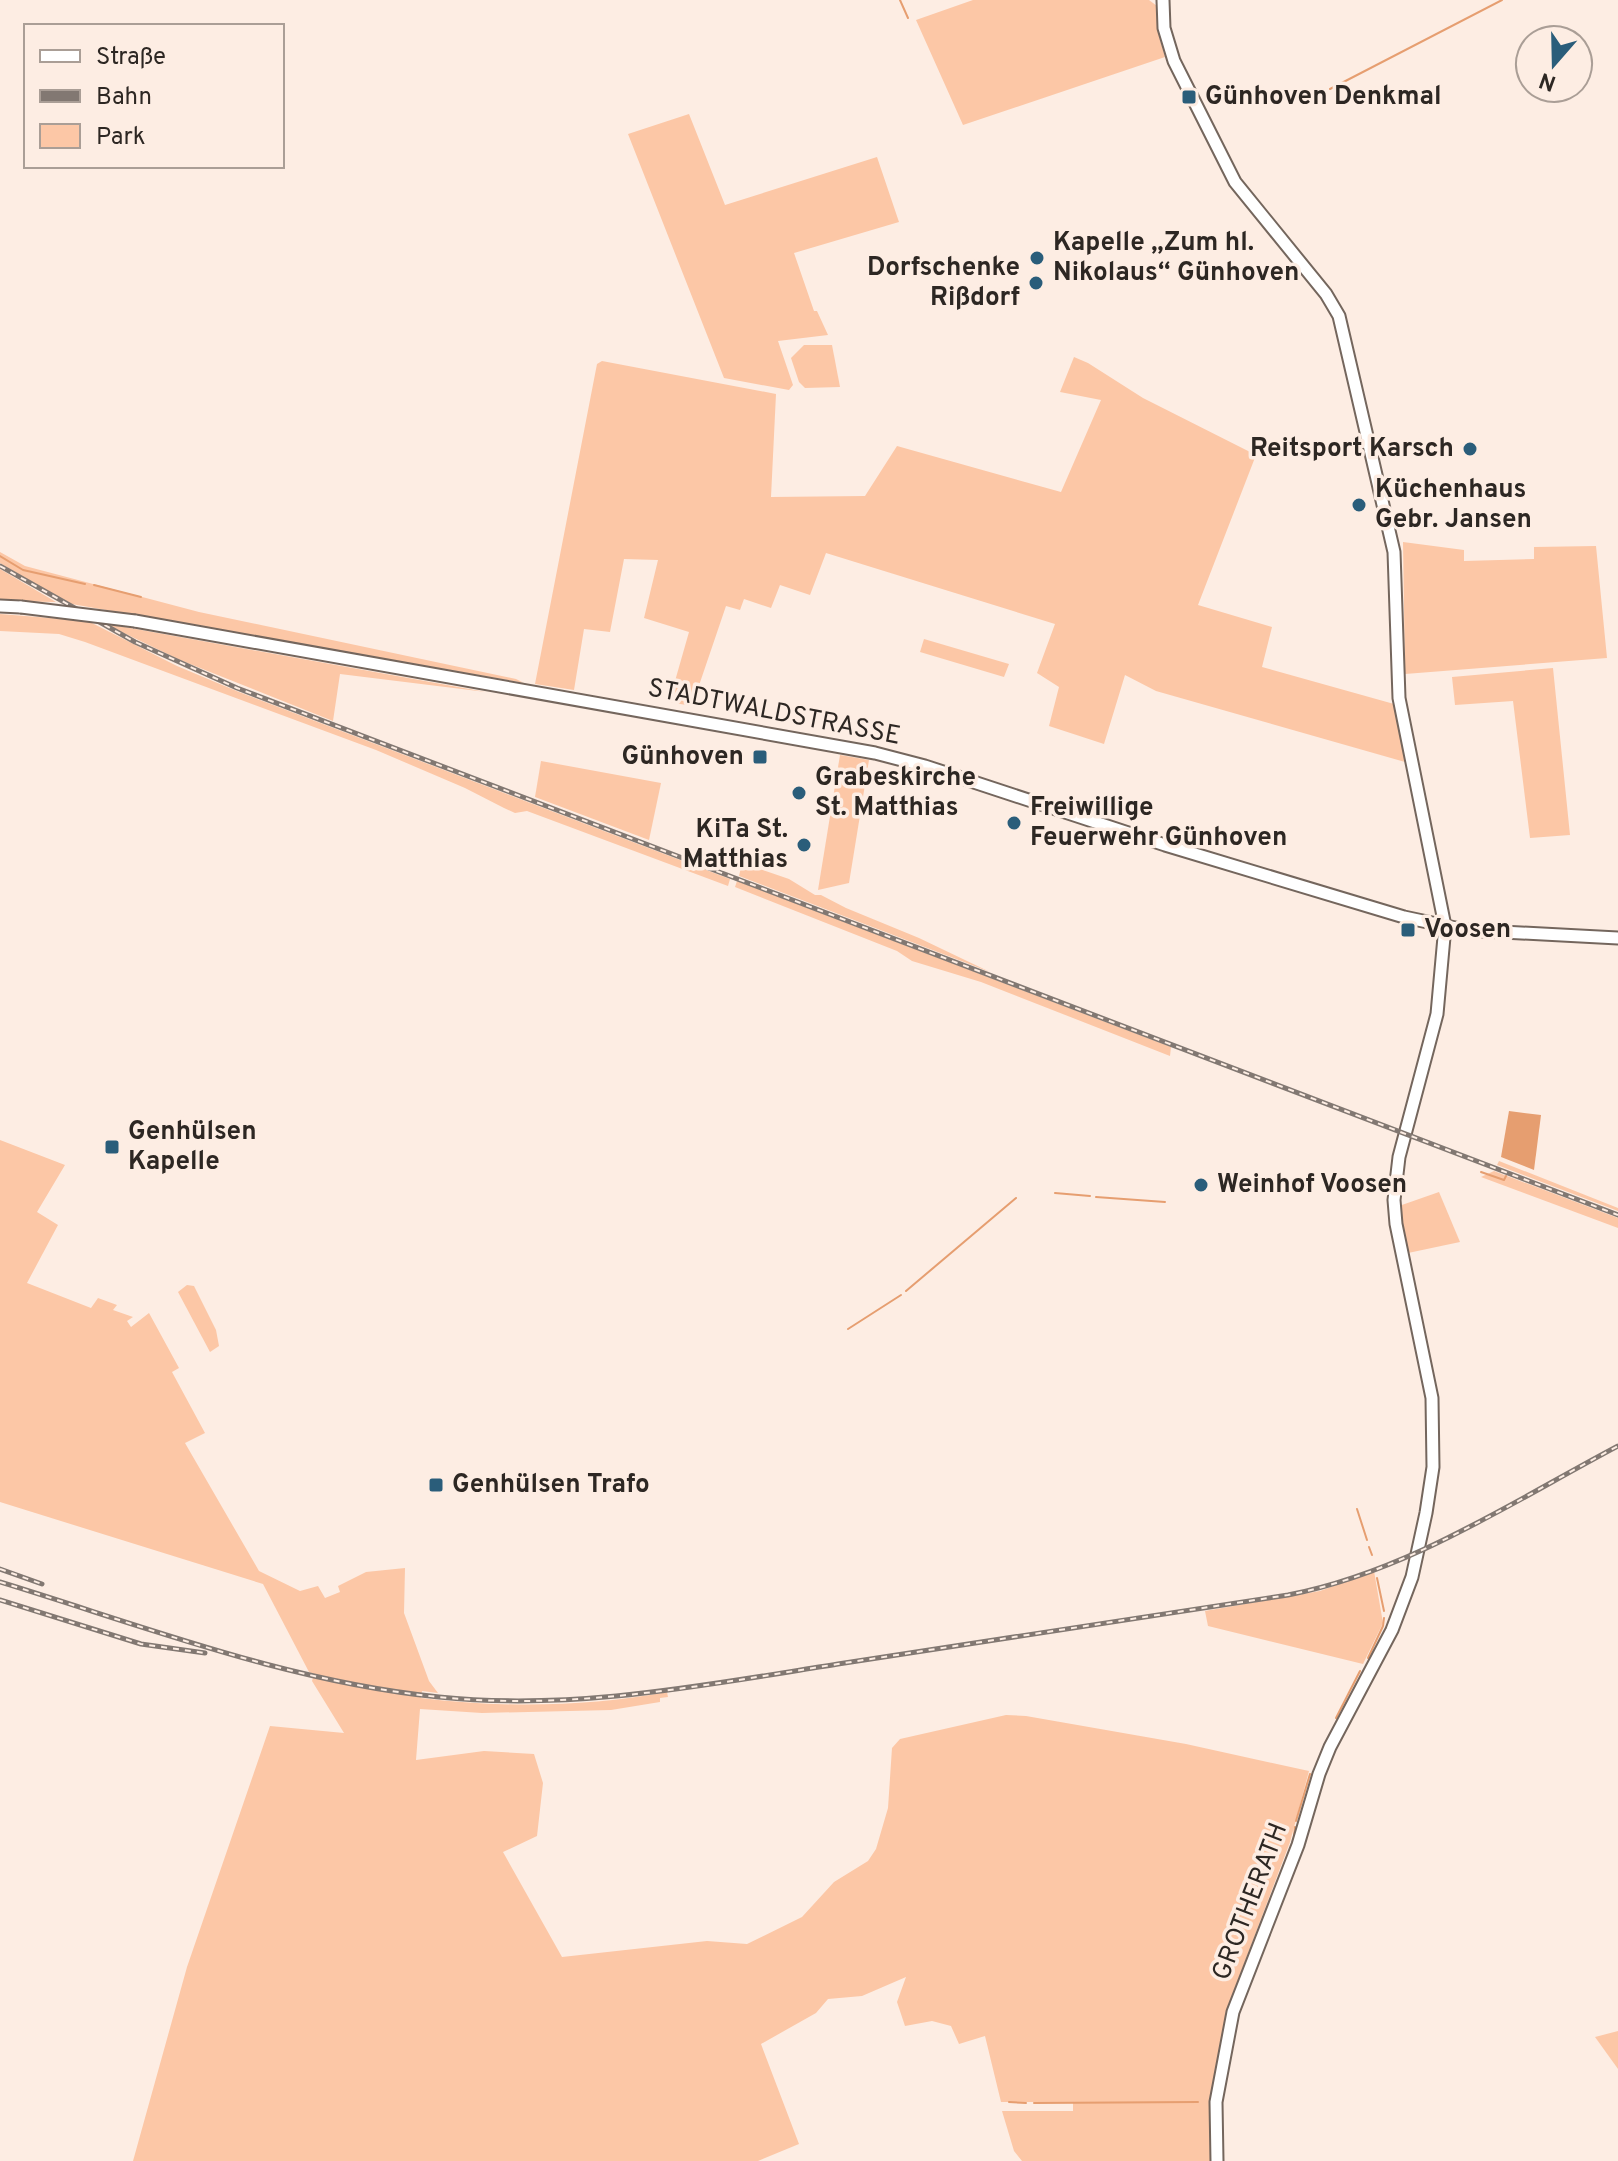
<svg xmlns="http://www.w3.org/2000/svg" width="1618" height="2161" font-family="Overpass,sans-serif">
<rect width="100%" height="100%" fill="#fdede3"/>
<g fill="#fcc7a6">
<path d="M973 0H1149L1157 6 1159 36 1165 57 963 125 916 20Z"/>
<path d="M689 114 725 205 877 157 899 222 794 253 814 311H817L828 335 778 341 793 385 789 390 724 378 628 134Z"/>
<path d="M804 345H832L840 387 805 388 799 382 791 358Z"/>
<path d="M1074 357 1088 363 1143 398 1256 455 1198 605 1272 627 1262 667 1394 704 1405 762 1156 691 1125 675 1104 744 1052 727 1049 726 1059 687 1037 673 1055 624 826 553 810 595 780 585 771 608 744 599 740 610 726 606 692 706 669 702 689 632 644 618 658 560 624 559 610 632 584 629 574 690 535 684 597 364 602 361 776 394 771 497 865 496 897 446 1061 492 1101 400 1060 392Z"/>
<path d="M1403 542 1464 550V561L1534 559V547L1596 546 1607 658 1405 674Z"/>
<path d="M0 552 25 566 199 612 516 679 524 683 66 603 0 563Z"/>
<path d="M0 569 56 602 0 601Z"/>
<path d="M0 614 88 621 177 666 239 692 730 879 728 886 527 811 515 813 504 808 465 788 376 750 85 642 59 634 0 631Z"/>
<path d="M103 623 119 626 486 692 340 674 333 721 180 660Z"/>
<path d="M924 639 1009 664 1004 677 920 652Z"/>
<path d="M1553 668 1570 835 1530 838 1513 701 1455 705 1452 677Z"/>
<path d="M840 755 869 760 849 883 818 890Z"/>
<path d="M541 761 661 783 649 840 535 797Z"/>
<path d="M742 863 789 879 815 895H821L846 908 919 938 990 972 739 876Z"/>
<path d="M737 881 1171 1047 1170 1056 981 982 912 961 897 951 735 887Z"/>
<path d="M0 1140 65 1165 37 1212 58 1225 27 1283 91 1308 98 1298 117 1305 113 1310 133 1317 127 1321 131 1327 149 1313 179 1368 172 1372 205 1433 185 1443 259 1571 300 1591 318 1586 325 1598 340 1592 338 1586 366 1572 405 1568 404 1613 429 1681 438 1693 422 1691 421 1698C502 1708 587 1707 667 1692L668 1697 660 1698V1702L611 1710 482 1713 420 1709 416 1760 484 1751 534 1754 543 1783 537 1836 503 1852 562 1957 707 1941 747 1944 802 1917 834 1882 868 1861 876 1849 888 1808 892 1748 900 1739 1006 1715 1026 1716 1186 1744 1309 1771 1290 1842 1225 2014 1229 2015 1213 2161H1022L1014 2151 1002 2111H1073V2102H1001L985 2036 959 2044 951 2026 932 2021 905 2026 897 2002 906 1977 862 1996 828 1999 816 2013 761 2044 799 2144 758 2161H133L187 1967 270 1726 344 1733 312 1681 314 1674 309 1672 263 1584 0 1502Z"/>
<path d="M1499 1161 1618 1208V1211L1497 1165Z"/>
<path d="M1494 1171 1618 1218V1228L1481 1177Z"/>
<path d="M1439 1192 1460 1242 1408 1253 1399 1206Z"/>
<path d="M187 1285 194 1286 216 1330 219 1346 210 1352 178 1292Z"/>
<path d="M1374 1571 1383 1623 1363 1664 1208 1626 1205 1611 1320 1591Z"/>
<path d="M1618 2031V2069L1595 2037Z"/>
</g>
<path fill="#e69e70" d="M1509 1111 1541 1115 1534 1170 1501 1157Z"/>
<g fill="none" stroke-linecap="round" stroke-linejoin="round">
<g stroke="#e69e70" stroke-width="2">
<path d="M900 0 908 18"/>
<path d="M1330 89 1502 0"/>
<path d="M0 556 23 570 85 584"/>
<path d="M94 585 141 597"/>
<path d="M1481 1172 1504 1180 1506 1176"/>
<path d="M1055 1193 1090 1196"/>
<path d="M1096 1197 1165 1202"/>
<path d="M906 1291 1016 1198"/>
<path d="M848 1329 901 1295"/>
<path d="M1357 1509 1367 1540"/>
<path d="M1369 1547 1372 1555"/>
<path d="M1377 1578 1384 1611"/>
<path d="M1368 1658 1383 1626 1384 1618"/>
<path d="M1336 1718 1360 1671"/>
<path d="M1296 1821 1310 1774"/>
<path d="M1293 1845 1295 1827"/>
<path d="M1214 2084 1227 2015"/>
<path d="M1009 2102 1026 2103"/>
<path d="M1034 2103 1198 2102"/>
</g>
<defs>
<g id="secondary">
<path d="M1163 0 1164 28 1174 61 1235 182 1326 294 1339 316 1394 552 1399 698 1445 926 1437 1014 1399 1157 1394 1200 1396 1224 1432 1398 1433 1467 1426 1513 1412 1577 1392 1630 1330 1747 1319 1774 1298 1845 1233 2012 1216 2102 1217 2161"/>
<path d="M0 606 21 607"/>
<path d="M135 621 875 753 925 766 1165 845 1404 917 1465 930 1618 938"/>
</g>
</defs>
<use href="#secondary" stroke="#74665d" stroke-width="15"/>
<use href="#secondary" stroke="#fff" stroke-width="11"/>
<defs>
<g id="rail">
<path d="M0 566 135 642 237 688 1618 1215"/>
<path d="M0 1569 42 1584"/>
<path d="M0 1582C144 1626 288 1682 439 1697 574 1711 705 1685 838 1664 988 1641 1138 1618 1288 1595 1407 1572 1512 1502 1618 1446"/>
<path d="M0 1600 141 1644 205 1653"/>
</g>
</defs>
<use href="#rail" stroke="#827872" stroke-width="5"/>
<use href="#rail" stroke="#fdede3" stroke-width="2" stroke-dasharray="6" stroke-linecap="butt"/>
<defs>
<path id="secondary-bridge" d="M21 607 135 621"/>
</defs>
<use href="#secondary-bridge" stroke="#74665d" stroke-width="15" stroke-linecap="butt"/>
<use href="#secondary-bridge" stroke="#fff" stroke-width="11"/>
</g>
<g fill="#2a5d7a" stroke="#fdede3" stroke-width="3">
<rect x="1181" y="89" width="16" height="16" rx="4"/>
<circle cx="1037" cy="258" r="8"/>
<circle cx="1036" cy="283" r="8"/>
<circle cx="1470" cy="449" r="8"/>
<circle cx="1359" cy="505" r="8"/>
<rect x="752" y="749" width="16" height="16" rx="4"/>
<circle cx="799" cy="793" r="8"/>
<circle cx="1014" cy="823" r="8"/>
<circle cx="804" cy="845" r="8"/>
<rect x="1400" y="922" width="16" height="16" rx="4"/>
<rect x="104" y="1139" width="16" height="16" rx="4"/>
<circle cx="1201" cy="1185" r="8"/>
<rect x="428" y="1477" width="16" height="16" rx="4"/>
</g>
<g text-anchor="middle" dominant-baseline="central" stroke-width="7" stroke-linejoin="round" paint-order="stroke">
<g font-size="26" font-weight="bold" fill="#2d2723" stroke="#fdede3" text-anchor="start">
<text x="1205" y="97">Günhoven Denkmal</text>
<text x="1053" y="243">Kapelle „Zum hl.<tspan x="1053" dy="30">Nikolaus“ Günhoven</tspan></text>
<text x="1020" y="268" text-anchor="end">Dorfschenke<tspan x="1020" dy="30">Rißdorf</tspan></text>
<text x="1454" y="449" text-anchor="end">Reitsport Karsch</text>
<text x="1375" y="490">Küchenhaus<tspan x="1375" dy="30">Gebr. Jansen</tspan></text>
<text x="744" y="757" text-anchor="end">Günhoven</text>
<text x="815" y="778">Grabeskirche<tspan x="815" dy="30">St. Matthias</tspan></text>
<text x="1030" y="808">Freiwillige<tspan x="1030" dy="30">Feuerwehr Günhoven</tspan></text>
<text x="788" y="830" text-anchor="end">KiTa St.<tspan x="788" dy="30">Matthias</tspan></text>
<text x="1424" y="930">Voosen</text>
<text x="128" y="1132">Genhülsen<tspan x="128" dy="30">Kapelle</tspan></text>
<text x="1217" y="1185">Weinhof Voosen</text>
<text x="452" y="1485">Genhülsen Trafo</text>
</g>
<g font-size="26" fill="#2d2723" stroke="#fdede3">
<text transform="translate(774 713) rotate(11)">STADTWALDSTRASSE</text>
<text transform="translate(1251 1902) rotate(-69)">GROTHERATH</text>
</g>
</g>
<rect x="24" y="24" width="260" height="144" fill="#fdede3" stroke="#aa9e96" stroke-width="2"/>
<rect x="40" y="50" width="40" height="12" fill="#ffffff" stroke="#aa9e96" stroke-width="2"/>
<text x="96" y="64" font-size="24" fill="#2d2723">Straße</text>
<rect x="40" y="90" width="40" height="12" fill="#827872" stroke="#aa9e96" stroke-width="2"/>
<text x="96" y="104" font-size="24" fill="#2d2723">Bahn</text>
<rect x="40" y="124" width="40" height="24" fill="#fcc7a6" stroke="#aa9e96" stroke-width="2"/>
<text x="96" y="144" font-size="24" fill="#2d2723">Park</text>
<g transform="translate(1554 64) rotate(200)"><circle r="38" fill="#fdede3" stroke="#aa9e96" stroke-width="2"/>
<path d="M0-6L14 30L0 20L-14 30Z" fill="#2a5d7a"/>
<text y="-12" font-size="22" font-weight="bold" text-anchor="middle" fill="#2d2723">N</text>
</g>
</svg>
